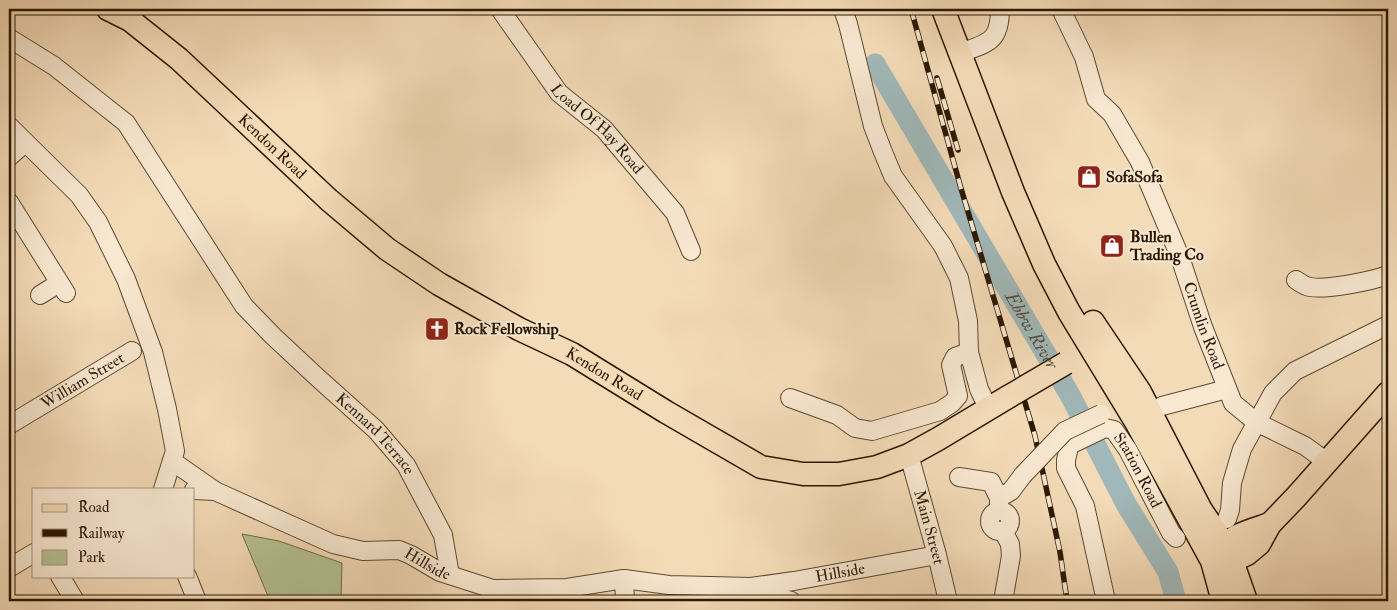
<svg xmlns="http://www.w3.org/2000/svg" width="1397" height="610" font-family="'IM FELL Double Pica',serif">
<rect width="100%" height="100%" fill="#f4dbb8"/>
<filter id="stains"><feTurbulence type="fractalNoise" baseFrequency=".004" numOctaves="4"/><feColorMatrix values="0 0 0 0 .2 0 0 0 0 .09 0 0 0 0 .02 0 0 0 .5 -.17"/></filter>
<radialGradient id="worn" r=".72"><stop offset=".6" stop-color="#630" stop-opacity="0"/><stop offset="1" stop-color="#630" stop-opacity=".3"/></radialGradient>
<path fill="#b5c194" stroke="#706c4b" d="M242 534 279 541 342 563 341 601H270Z"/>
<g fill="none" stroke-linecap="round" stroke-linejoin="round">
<path stroke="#a0b8b9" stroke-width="21" id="s1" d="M875 64 1070 395 1126 504 1168 572 1176 601"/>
<defs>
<g id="minor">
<path id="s2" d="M500 9 559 93 604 129 675 213 691 251"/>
<path d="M843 9 848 24 873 126 883 152 893 176 943 246 959 278 968 321 969 352 979 389 988 408"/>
<path id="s3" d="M1061 9 1084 57 1096 99 1112 114 1140 162 1180 257 1203 327 1233 403 1256 422 1305 446 1327 462"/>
<path id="s4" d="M9 38 54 66 126 123 244 306 273 336 318 378 376 430 406 465 443 535 450 575"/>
<path d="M960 53C988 43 1000 42 1000 9"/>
<path d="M9 126 79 195 98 222 126 279 153 352 167 409 175 451 163 489"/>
<path d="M9 157 25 143"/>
<path d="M9 202 66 293"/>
<path d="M1296 280C1301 283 1304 286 1310 287 1328 290 1371 281 1388 275"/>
<path d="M40 295 59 283"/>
<path d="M790 398 837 415 855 428 872 431 940 411 952 403 958 396 951 365 955 357 969 352"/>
<path d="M1162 406 1227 389"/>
<path id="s5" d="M9 425 132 351"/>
<path id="s6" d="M909 455 937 555 948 601"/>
<path d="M172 461 215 491"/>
<path d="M959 477 991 482 999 498V511"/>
<path id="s7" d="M194 490 215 491 333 544 363 551 399 550 411 555 440 572 493 589 567 588 624 579 669 585 751 587 794 581 937 555"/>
<path d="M999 498 1011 491 1023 475"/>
<circle cx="1000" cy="521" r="10"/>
<path d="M1227 519 1230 510 1232 483 1242 449 1273 393 1295 371 1388 325"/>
<path d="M1003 531 1010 544 1011 556 1003 601"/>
<path d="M9 568 34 553"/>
<path d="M60 576 75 601"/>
<path d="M187 576 197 601"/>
<path d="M624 579 625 601"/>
<path d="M751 587 766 594 791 601"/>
<path id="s8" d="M1106 601 1085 506 1066 468V460L1069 447 1072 444 1105 428 1114 430 1128 450 1171 533 1176 538"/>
</g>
<g id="major">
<path id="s9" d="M108 9 130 20 179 59 329 200 387 249 439 284 519 329 572 354 666 412 761 467 803 474H839L877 467 909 455 938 439 1008 397"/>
<path d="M943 9 1013 192 1044 264 1069 312 1136 422 1212 561 1223 601"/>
<path d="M1093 322 1140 392 1201 510 1224 544 1232 561 1246 601"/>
<path d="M1215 556C1230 535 1246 532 1270 524"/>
<path d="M1217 561H1232L1247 554 1259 544 1270 524 1296 497 1388 393"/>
</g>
</defs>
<use href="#minor" stroke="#5d4930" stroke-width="20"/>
<use href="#major" stroke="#2b1802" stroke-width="25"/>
<use href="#minor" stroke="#f8e8d1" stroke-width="18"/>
<use href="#major" stroke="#f4dbb8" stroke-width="22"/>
<defs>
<g id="rail">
<path d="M911 9 960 185 1035 436 1060 552 1067 601"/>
<path d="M937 78 958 150"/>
</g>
</defs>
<use href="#rail" stroke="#2b1802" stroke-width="5.5"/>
<use href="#rail" stroke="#f8e8d1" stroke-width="4" stroke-dasharray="11" stroke-linecap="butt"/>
<defs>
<path id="minor-bridge" d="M1023 475 1065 431 1101 414"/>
<path id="major-bridge" d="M1008 397 1066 363"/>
</defs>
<use href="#minor-bridge" stroke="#5d4930" stroke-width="20" stroke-linecap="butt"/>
<use href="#major-bridge" stroke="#2b1802" stroke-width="25" stroke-linecap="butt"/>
<use href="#minor-bridge" stroke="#f8e8d1" stroke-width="18"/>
<use href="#major-bridge" stroke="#f4dbb8" stroke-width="22"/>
</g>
<defs>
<symbol id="shop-square" viewBox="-11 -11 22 22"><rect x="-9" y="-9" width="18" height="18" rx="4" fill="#8f2418" stroke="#f8e8d1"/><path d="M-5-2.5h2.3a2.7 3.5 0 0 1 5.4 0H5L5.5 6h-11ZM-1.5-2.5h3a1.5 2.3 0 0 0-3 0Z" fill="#fff"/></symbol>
<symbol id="church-square" viewBox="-11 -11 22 22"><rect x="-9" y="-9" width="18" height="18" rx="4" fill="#8f2418" stroke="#f8e8d1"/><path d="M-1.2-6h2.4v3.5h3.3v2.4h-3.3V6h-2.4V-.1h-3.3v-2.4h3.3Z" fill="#fff"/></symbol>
</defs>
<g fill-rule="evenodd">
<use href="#shop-square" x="1075" y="163" width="28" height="28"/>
<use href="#shop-square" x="1098" y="232" width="28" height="28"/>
<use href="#church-square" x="423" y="315" width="28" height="28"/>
</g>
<g text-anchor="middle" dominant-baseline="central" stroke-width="4" stroke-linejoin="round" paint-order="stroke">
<g font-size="16" fill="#2b1802" stroke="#f8e8d1">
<text stroke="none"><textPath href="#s2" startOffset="155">Load Of Hay Road</textPath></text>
<text stroke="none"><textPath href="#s9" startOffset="215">Kendon Road</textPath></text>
<text stroke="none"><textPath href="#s3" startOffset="350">Crumlin Road</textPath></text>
<text stroke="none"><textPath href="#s9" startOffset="620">Kendon Road</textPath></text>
<text stroke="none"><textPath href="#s5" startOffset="86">William Street</textPath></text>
<text stroke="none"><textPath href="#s4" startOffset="546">Kennard Terrace</textPath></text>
<text stroke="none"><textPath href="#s8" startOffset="258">Station Road</textPath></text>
<text stroke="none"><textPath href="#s6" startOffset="75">Main Street</textPath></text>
<text stroke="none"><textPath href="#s7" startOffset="249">Hillside</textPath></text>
<text stroke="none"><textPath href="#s7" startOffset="669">Hillside</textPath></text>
</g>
<g font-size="16" font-weight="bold" fill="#2b1802" stroke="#f8e8d1" text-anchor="start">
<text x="1106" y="177">SofaSofa</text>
<text x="1130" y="237">Bullen<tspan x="1130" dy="18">Trading Co</tspan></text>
<text x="454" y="329">Rock Fellowship</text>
</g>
<g font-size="18" font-style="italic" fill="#545042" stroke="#f8e8d1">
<text stroke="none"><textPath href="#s1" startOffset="309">Ebbw River</textPath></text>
</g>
</g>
<rect width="1397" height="610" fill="none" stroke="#f4dbb8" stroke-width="30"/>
<rect x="10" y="10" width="1377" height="590" fill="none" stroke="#2b1802" stroke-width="2.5"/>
<rect x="15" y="15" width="1367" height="580" fill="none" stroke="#2b1802"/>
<rect x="32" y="488" width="162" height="90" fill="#f8e8d1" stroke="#a6957e"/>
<rect x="42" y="504" width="25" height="8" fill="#f4dbb8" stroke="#a6957e"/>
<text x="78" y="512" font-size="15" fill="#2b1802">Road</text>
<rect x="42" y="529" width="25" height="8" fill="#2b1802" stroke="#a6957e"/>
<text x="78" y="538" font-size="15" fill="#2b1802">Railway</text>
<rect x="42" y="550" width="25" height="15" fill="#b5c194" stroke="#a6957e"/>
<text x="78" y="562" font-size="15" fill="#2b1802">Park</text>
<rect width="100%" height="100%" filter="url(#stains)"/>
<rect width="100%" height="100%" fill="url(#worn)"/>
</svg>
